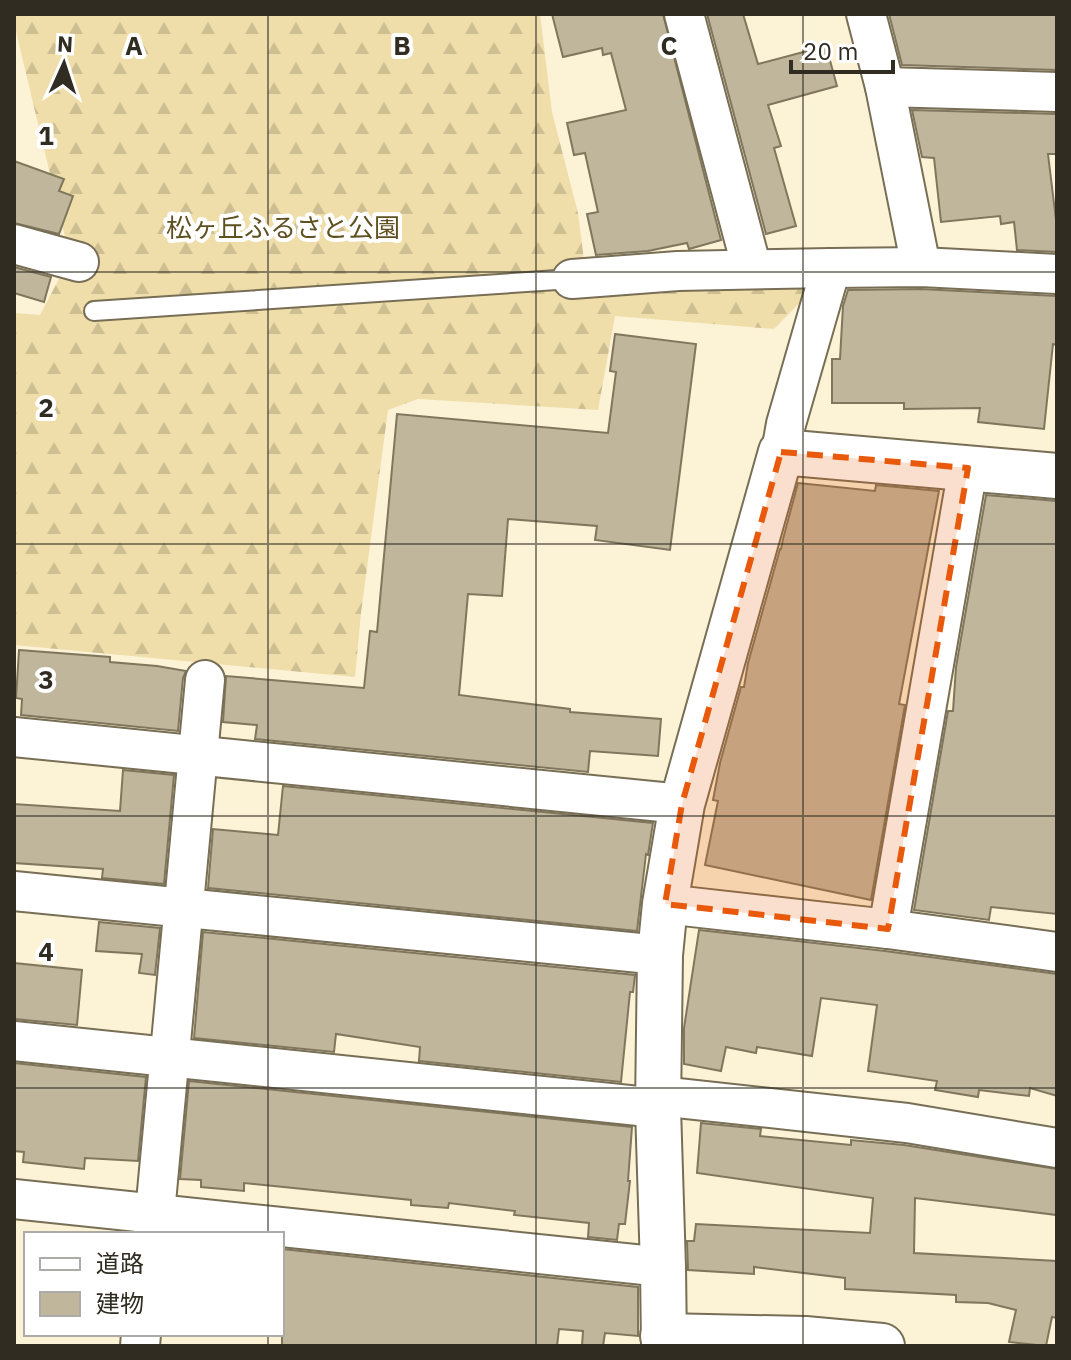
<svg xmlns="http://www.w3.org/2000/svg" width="1071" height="1360" font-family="'IBM Plex Sans','Noto Sans JP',sans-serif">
<defs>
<pattern id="forest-firs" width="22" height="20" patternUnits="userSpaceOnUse" patternTransform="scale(2)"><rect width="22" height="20" fill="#f0deaa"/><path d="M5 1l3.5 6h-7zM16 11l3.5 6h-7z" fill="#cebf92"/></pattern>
</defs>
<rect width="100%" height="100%" fill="#fcf2d6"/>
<path fill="url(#forest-firs)" d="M14 14H540L552 112 578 213 585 268 608 267 730 248 814 288 774 329 615 316 598 410 418 399 388 410 361 613 355 677 14 645V313L40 315 70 258 14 23Z"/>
<g fill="#bfb69b" stroke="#7f765d" stroke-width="2">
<path d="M552 14H663L721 240 689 249 687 243 648 251 596 255 587 214 598 212 585 153 574 155 567 123 626 110 611 53 603 55 602 48 563 57Z"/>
<path d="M707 14H743L758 64 826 46 837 86 768 105 781 146 774 148 796 226 766 234Z"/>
<path d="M889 14H1057V70L902 65Z"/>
<path d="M912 110 1057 114V154H1048L1057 228V252L1017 250 1014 222 1001 224 1000 216 941 222 934 158 922 157Z"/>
<path d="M14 161 64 179 59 191 73 196 59 234 14 223Z"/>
<path d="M14 267 51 277 44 302 14 293Z"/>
<path d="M921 289 1057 296V345L1053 344 1044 429 978 422 980 408 904 409V403H832V359H840L843 306 848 290Z"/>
<path d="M615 334 696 344 670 550 595 540 597 526 508 519 502 596 468 594 459 695 570 709V712L661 719 658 756 590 751 588 772 255 739 257 725 223 722 226 676 364 688 370 631 377 632 397 414 608 433 616 372 610 371Z"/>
<path d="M798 483 875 491 876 485 939 491 899 704 905 705 871 900 705 865 718 801 713 800 720 763 741 687H744L748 663 780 549H781L783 539Z"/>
<path d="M986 495 1057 501V914L991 907 989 920 914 910 948 711H953L956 667Z"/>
<path d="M19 650 110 657V662L157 666 186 671 183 678 178 731 21 715 22 699 16 698Z"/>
<path d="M123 770 174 775 164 884 102 878 103 869 14 863V804L120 811Z"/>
<path d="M283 786 653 823 648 855 646 854 637 931 208 888 213 829 278 835Z"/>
<path d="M99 922 160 928 155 975 139 973 142 954 96 951Z"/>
<path d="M699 930 885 951 1057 974V1096L1030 1088 1029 1096 979 1090 978 1097 935 1090 937 1081 868 1071 877 1005 821 998 812 1056 757 1047 756 1053 726 1047 721 1071 684 1064V1028Z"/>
<path d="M203 932 635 975 633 992H630L621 1082 419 1061 420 1047 336 1034 334 1052 194 1038Z"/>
<path d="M14 963 82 970 77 1025 14 1019Z"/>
<path d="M14 1063 146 1077 138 1161 85 1158 84 1169 23 1162 24 1152 14 1151Z"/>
<path d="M189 1081 632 1127 628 1181H630L625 1224H619L617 1240 588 1237 589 1223 514 1215 515 1211 449 1203 448 1208 411 1205V1200L244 1183V1191L201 1187V1180L180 1179Z"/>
<path d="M701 1123 761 1129 760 1136 851 1145V1140L904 1145 1057 1169V1215L915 1198 914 1253 1057 1261V1318L1052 1317 1046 1346 1009 1342 1016 1310 988 1303 956 1302V1295L845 1289V1278L754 1267V1274L688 1270 687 1241H694L696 1224 870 1233 873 1198 697 1173Z"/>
<path d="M282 1249 638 1287V1336L605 1333 603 1346H582L583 1331 559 1329 557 1346H282Z"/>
</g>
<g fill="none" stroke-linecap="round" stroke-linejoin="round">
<defs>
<path id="lane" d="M94 311 572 279"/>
<g id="street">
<path d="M684 14 752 269"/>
<path d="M866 14 885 87 921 267"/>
<path d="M885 87 1057 92"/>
<path d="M14 244 79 262"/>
<path d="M572 279 678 271 831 268 921 267 1057 274"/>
<path d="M781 452 786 424 831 268"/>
<path d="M14 737 682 804"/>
<path d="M14 891 660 955"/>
<path d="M665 904 888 929 1057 952"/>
<path d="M888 929 968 468"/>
<path d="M14 1041 658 1108"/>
<path d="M659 1096 907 1123 1057 1148"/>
<path d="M14 1199 663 1267"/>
<path d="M153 1234 205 680"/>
<path d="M140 1346 141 1334"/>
</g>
<g id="secondary">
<path d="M663 1336 805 1339 882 1346"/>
<path d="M664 1346 663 1267 658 1108 660 955 665 904 682 804 781 452 1057 476"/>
</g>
</defs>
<use href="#lane" stroke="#776e55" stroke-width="22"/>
<use href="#street" stroke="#776e55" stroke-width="42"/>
<use href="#secondary" stroke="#776e55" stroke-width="48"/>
<use href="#lane" stroke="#fff" stroke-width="18"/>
<use href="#street" stroke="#fff" stroke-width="38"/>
<use href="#secondary" stroke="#fff" stroke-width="44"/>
</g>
<path fill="#e8590c" fill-opacity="0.2" stroke="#e8590c" stroke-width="6" stroke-dasharray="16 10" stroke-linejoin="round" d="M781 452 968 468 888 929 665 904 682 804Z"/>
<path fill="none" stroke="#302c22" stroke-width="2" stroke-opacity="0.55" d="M268 14V1234M536 14V1346M803 14V1346M14 272H1057M14 544H1057M14 816H1057M14 1088H1057M268 1334V1346"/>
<g text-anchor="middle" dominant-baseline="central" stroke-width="8" stroke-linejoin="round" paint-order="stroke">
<g font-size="26" fill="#5f5020" stroke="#fff">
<text x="283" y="227">松ヶ丘ふるさと公園</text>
</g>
</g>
<g font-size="26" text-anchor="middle" font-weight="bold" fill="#302c22" stroke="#fff" stroke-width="8" stroke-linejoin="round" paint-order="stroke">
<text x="134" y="55">A</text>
<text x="402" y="55">B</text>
<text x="669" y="55">C</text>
<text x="46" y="145">1</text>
<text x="46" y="417">2</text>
<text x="46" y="689">3</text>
<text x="46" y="961">4</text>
</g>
<rect width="1071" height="1360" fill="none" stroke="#302c22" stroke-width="32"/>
<rect x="24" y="1232" width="260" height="104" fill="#ffffff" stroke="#acaba7" stroke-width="2"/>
<rect x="40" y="1258" width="40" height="12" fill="#ffffff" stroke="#acaba7" stroke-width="2"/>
<text x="96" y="1272" font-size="24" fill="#302c22">道路</text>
<rect x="40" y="1292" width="40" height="24" fill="#bfb69b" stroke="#acaba7" stroke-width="2"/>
<text x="96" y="1312" font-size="24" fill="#302c22">建物</text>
<g transform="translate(64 64) rotate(3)" stroke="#ffffff" stroke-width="6" paint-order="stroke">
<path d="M0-6L14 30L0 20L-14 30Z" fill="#302c22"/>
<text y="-12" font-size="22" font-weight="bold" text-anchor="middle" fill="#302c22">N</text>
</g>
<path d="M791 60v12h102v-12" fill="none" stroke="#302c22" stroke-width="4"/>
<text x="803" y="60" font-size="24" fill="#302c22" stroke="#ffffff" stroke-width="6" paint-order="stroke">20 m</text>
</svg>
